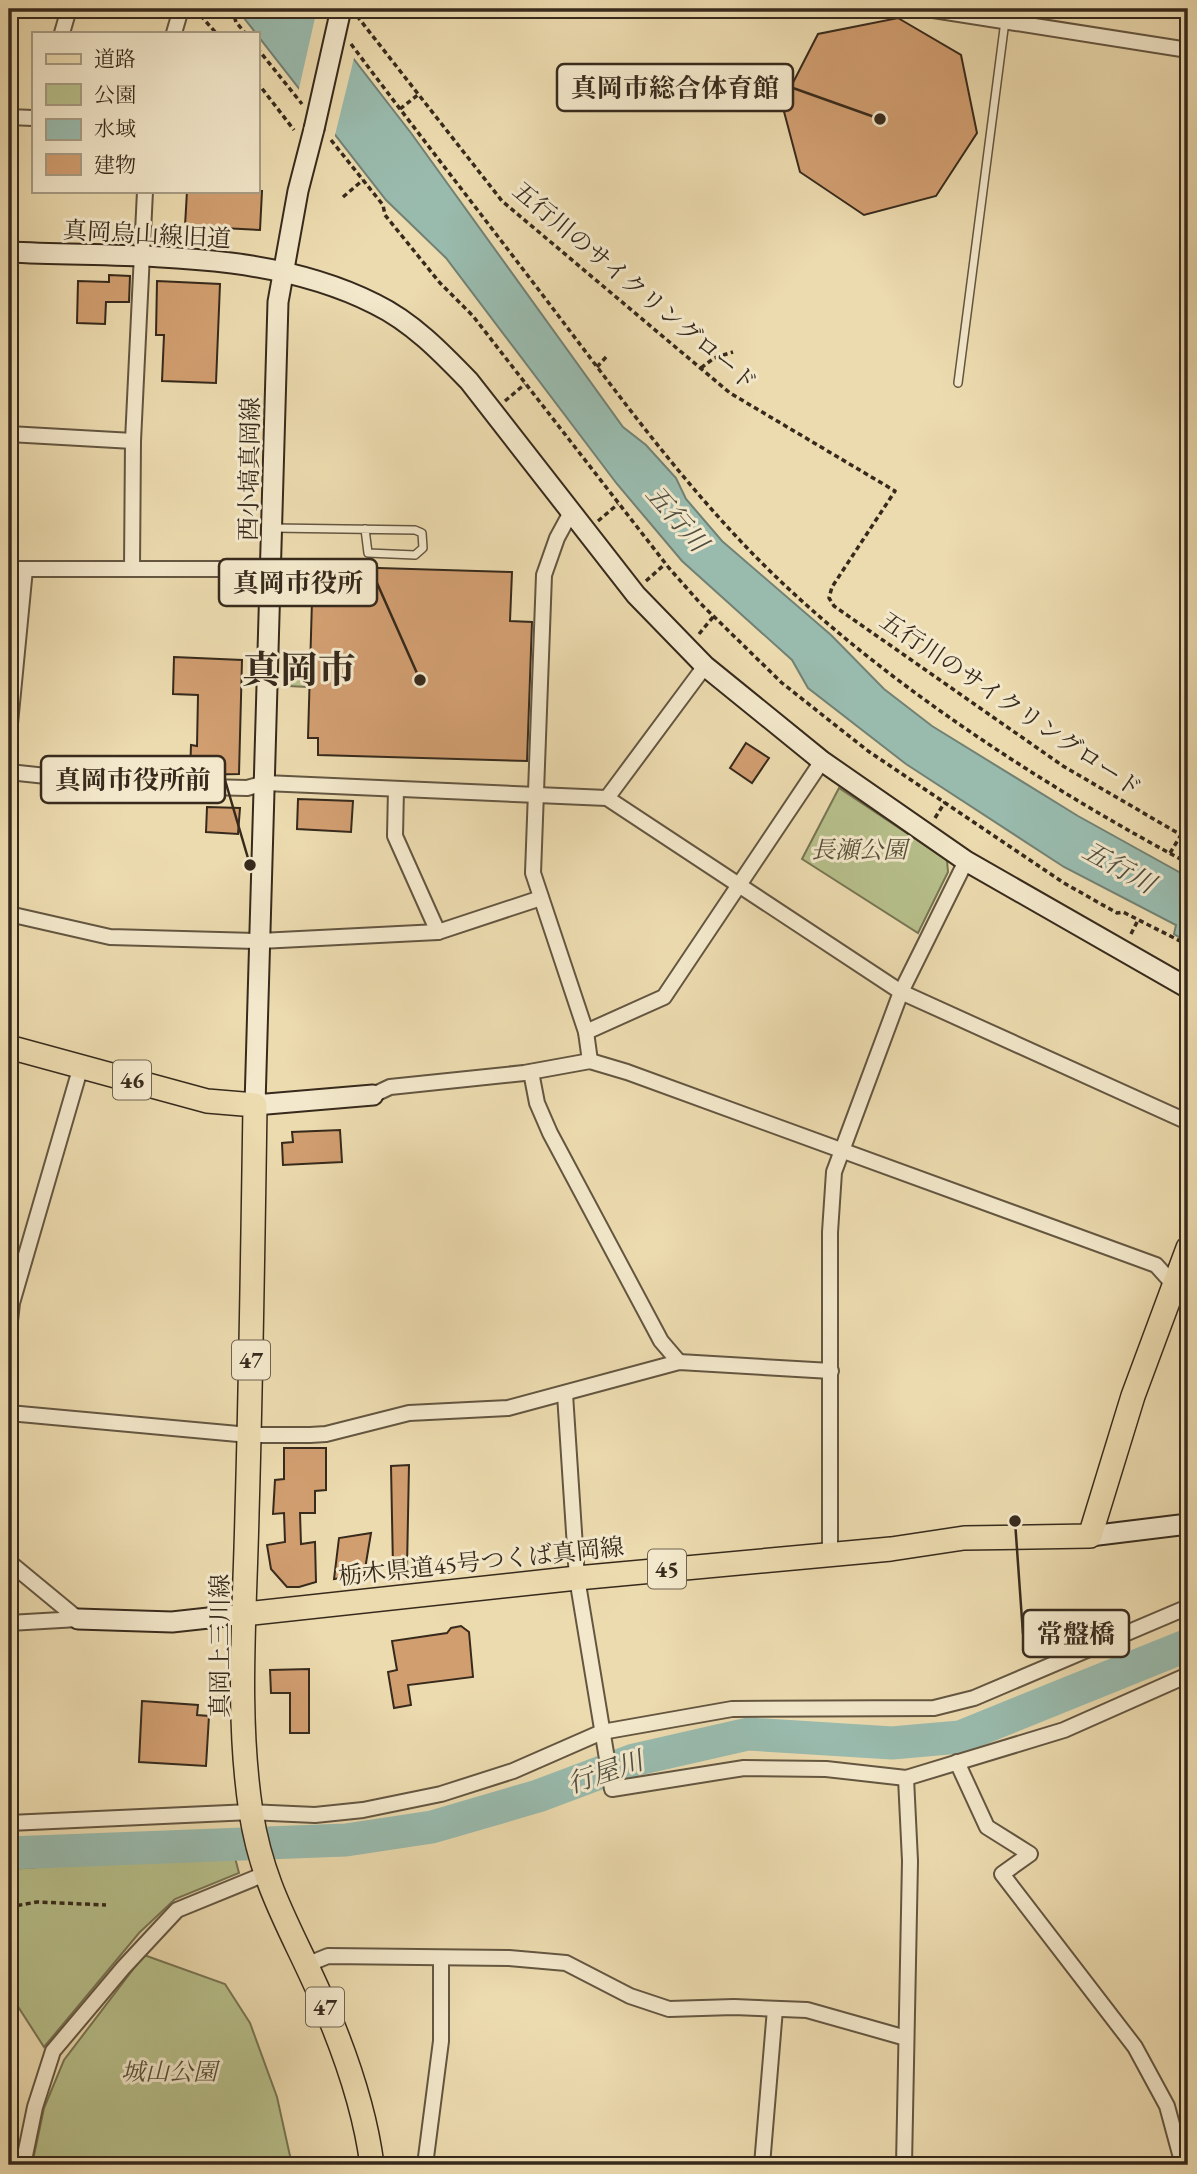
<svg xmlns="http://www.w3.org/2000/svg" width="1197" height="2174" font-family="'EB Garamond','Noto Serif JP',serif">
<rect width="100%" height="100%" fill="#ecdbaf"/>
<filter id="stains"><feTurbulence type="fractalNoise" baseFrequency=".00286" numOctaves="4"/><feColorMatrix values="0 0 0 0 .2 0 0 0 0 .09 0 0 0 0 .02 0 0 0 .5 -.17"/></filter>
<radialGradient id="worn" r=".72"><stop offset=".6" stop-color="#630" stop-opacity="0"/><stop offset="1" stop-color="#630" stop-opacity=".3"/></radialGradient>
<g fill="#b7c08b" stroke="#777554" stroke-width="2">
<path d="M290 655 308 656 306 687 289 686Z"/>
<path d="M839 788 947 860 948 872 918 933 802 859Z"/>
<path d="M234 1854 239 1873 175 1899 139 1933 44 2047 17 2005 9 2003V1869Z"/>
<path d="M144 1955 225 1984 250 2023 277 2097 292 2165H32L44 2108 64 2060Z"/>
</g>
<path fill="#99bbae" stroke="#728174" stroke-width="2" d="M237 9H315L411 133 623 427 646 445 676 478 686 499 722 541 831 635 884 689 932 726 1078 816 1188 877V931L1179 937 1174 934 1176 925 1064 867 906 764 808 688 792 660 682 561 617 484 446 258 386 200Z"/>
<path fill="#ecdbaf" d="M317 9 355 54 334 139 298 93Z"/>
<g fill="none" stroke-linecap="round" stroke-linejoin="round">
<path stroke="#99bbae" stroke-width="33" d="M9 1853 346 1840 432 1827 538 1796 634 1760 748 1734 892 1743 960 1737 1188 1645"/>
</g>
<g fill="#d19e70" stroke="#372a1c" stroke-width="2">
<path d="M898 18 961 55 977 133 936 196 864 215 800 172 782 104 818 34Z"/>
<path d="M187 191H262L260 230 185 226Z"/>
<path d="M109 275 130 276 129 302H106L105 324 77 323 78 281 109 282Z"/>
<path d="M157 281 220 284 216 383 162 381 164 335H156Z"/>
<path d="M313 566 512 572 510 621 532 622 527 761 318 755V738H308Z"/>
<path d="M174 657 242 660 239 774 190 775 191 745 197 746 198 695 173 694Z"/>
<path d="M746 743 769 758 752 783 730 768Z"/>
<path d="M298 799 353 801 351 832 297 829Z"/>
<path d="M207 807 240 808 238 834 206 832Z"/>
<path d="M340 1130 342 1162 283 1165 282 1143 293 1142 292 1132Z"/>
<path d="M284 1448H326V1490L315 1491V1513H300L301 1544 315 1542 316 1582 299 1587H287L271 1569 267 1545 285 1542 284 1513 273 1514 275 1480 284 1479Z"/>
<path d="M409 1465 407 1568H393L391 1466Z"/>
<path d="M371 1533 364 1575 334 1579 339 1538Z"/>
<path d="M461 1626 469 1632 473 1677 408 1685 411 1705 394 1708 388 1672 397 1670 392 1641 447 1633 451 1628Z"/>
<path d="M309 1669V1733H290V1693H271L270 1670Z"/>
<path d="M142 1701 198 1705 197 1715 209 1716 206 1766 139 1762Z"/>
</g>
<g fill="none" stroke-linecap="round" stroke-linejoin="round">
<defs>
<g id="lane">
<path d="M958 383 1005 21"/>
<path d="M273 528 415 530 422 533 423 548 415 555 368 553 365 529"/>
</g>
<g id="street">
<path d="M927 9 1188 50"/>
<path d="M62 33 69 9"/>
<path d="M174 33 179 16"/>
<path d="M9 117 33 118"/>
<path d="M9 434 133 441"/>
<path d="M570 514 557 538 544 575 533 873 586 1032 590 1061"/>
<path d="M132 568 133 441 145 191"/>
<path d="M9 569H271"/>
<path d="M9 734 25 569"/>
<path d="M9 772 130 785 247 788 265 783 607 798 901 992 1188 1122"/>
<path d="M396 789 395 836 438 932"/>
<path d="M607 798 705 666"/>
<path d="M9 914 110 937 260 941 438 932 541 898"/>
<path d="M586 1032 664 997 822 761"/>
<path d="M531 1072 537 1103 550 1133 661 1341 679 1362"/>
<path d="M373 1095 390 1087 524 1073 590 1061 627 1072 1156 1265 1174 1285"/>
<path d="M9 1330 12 1303 81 1066"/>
<path d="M565 1394 577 1578 612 1789 744 1768 826 1769 906 1778 1064 1730 1188 1675"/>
<path d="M9 1413 249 1435H310L326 1434 409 1413 508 1408 679 1362 831 1371"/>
<path d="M830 1553V1232L834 1172 901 992 966 861"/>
<path d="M9 1562 78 1619"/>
<path d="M9 1623 78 1619"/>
<path d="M957 1762 987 1827 1030 1854 1002 1874 1135 2047 1167 2106 1183 2165"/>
<path d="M9 1823 251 1812 315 1815 363 1810 441 1794 513 1771 602 1732 732 1709 934 1708 974 1698 1188 1607"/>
<path d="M306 1965 328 1956 509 1958 566 1963 630 1996 669 2009 734 2007 807 2010 906 2038"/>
<path d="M23 2165 35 2107 53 2051 123 1968 177 1910 265 1874"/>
<path d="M425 2165 441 2041V1959"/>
<path d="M762 2165 775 2009"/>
<path d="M904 2165 910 1861 906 1778"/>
</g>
<g id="secondary">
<path d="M314 129 298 191 278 302 255 1105 373 1095"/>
<path d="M9 252C129 258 264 248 375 304 412 322 441 352 469 381L636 595 705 666 822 761 966 861 1188 988"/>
<path d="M1090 1536 1188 1524"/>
<path d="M78 1619 172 1622 245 1614"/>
</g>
<g id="primary">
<path d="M9 1047 207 1101 255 1105C253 1241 251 1377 247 1513 245 1611 236 1714 251 1812 263 1890 295 1935 324 2004 346 2055 365 2110 372 2165"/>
<path d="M245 1614 577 1578 891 1549 964 1538 1090 1536 1133 1396 1188 1248"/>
</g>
</defs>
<use href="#lane" stroke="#645641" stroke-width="10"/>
<use href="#street" stroke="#645641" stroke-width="18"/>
<use href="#secondary" stroke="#372a1c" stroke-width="23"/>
<use href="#primary" stroke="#372a1c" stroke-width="26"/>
<g stroke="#372a1c" stroke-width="3.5" stroke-dasharray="5 3.5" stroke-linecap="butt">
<path d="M195 9 216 33"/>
<path d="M232 9 236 22 245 33"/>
<path d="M357 16 502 201 730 393 895 491 832 587 829 598 834 606 1063 766 1188 839"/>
<path d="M351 44C419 135 489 224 557 314 630 410 702 509 791 591 902 694 1054 792 1188 863"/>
<path d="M257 48 302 104"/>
<path d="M257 82 294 130"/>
<path d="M400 109 419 94"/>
<path d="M331 140 383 205 385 215 440 283 473 316 669 568 700 603 782 683 868 751 1064 883 1117 913 1123 912 1188 945"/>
<path d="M343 197 363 180"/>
<path d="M597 367 607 356"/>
<path d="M701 368 714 358 733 352"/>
<path d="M505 401 525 384"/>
<path d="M598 521 618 504"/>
<path d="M646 581 665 564"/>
<path d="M699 634 713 617"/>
<path d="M935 818 945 802"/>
<path d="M1170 853 1181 835"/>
<path d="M1131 934 1138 920"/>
<path d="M9 1907 37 1902 106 1905"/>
</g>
<use href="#lane" stroke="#f3e8cb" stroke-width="7"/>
<use href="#street" stroke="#f3e8cb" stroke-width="14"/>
<use href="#secondary" stroke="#f3e8cb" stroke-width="19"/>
<use href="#primary" stroke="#ecdbaf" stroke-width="23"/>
<defs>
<path id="secondary-bridge" d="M314 129 341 9"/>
</defs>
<use href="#secondary-bridge" stroke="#372a1c" stroke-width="23" stroke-linecap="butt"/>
<use href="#secondary-bridge" stroke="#f3e8cb" stroke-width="19"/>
</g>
<g text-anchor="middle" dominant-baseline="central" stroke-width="6" stroke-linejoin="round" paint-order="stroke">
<g fill="#f3e8cb" stroke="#6f6350" stroke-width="2">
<rect x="113" y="1060.5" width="38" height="39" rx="5"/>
<rect x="232" y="1340.5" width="38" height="39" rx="5"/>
<rect x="648" y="1549.5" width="38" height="39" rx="5"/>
<rect x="306" y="1987.5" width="38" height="39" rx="5"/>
</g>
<g font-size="23" font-weight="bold" fill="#372a1c">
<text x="132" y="1080">46</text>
<text x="251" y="1360">47</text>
<text x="667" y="1569">45</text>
<text x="325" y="2007">47</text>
</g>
<g font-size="24" fill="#372a1c" stroke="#f3e8cb">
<text transform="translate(147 234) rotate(3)">真岡烏山線旧道</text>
<text transform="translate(635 286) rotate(40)">五行川のサイクリングロード</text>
<text transform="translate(249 469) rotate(-89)">西小塙真岡線</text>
<text transform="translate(1011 704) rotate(34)">五行川のサイクリングロード</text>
<text transform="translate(481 1561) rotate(-6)">栃木県道45号つくば真岡線</text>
<text transform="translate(219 1646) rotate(-90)">真岡上三川線</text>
</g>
<g font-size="24" font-style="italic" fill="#575038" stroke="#f3e8cb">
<text x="859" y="849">長瀬公園</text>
<text x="169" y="2071">城山公園</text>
</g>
<g font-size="26" font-style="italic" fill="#504e40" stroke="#f3e8cb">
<text transform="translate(677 518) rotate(49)">五行川</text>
<text transform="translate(1119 867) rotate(29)">五行川</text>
<text transform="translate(605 1772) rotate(-19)">行屋川</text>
</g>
<g font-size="38" font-weight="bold" fill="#372a1c" stroke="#f3e8cb">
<text x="299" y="669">真岡市</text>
</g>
</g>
<path fill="none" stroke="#372a1c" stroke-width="2.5" d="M880 119L793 88M420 680L377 583M250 865L225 780M1015 1521L1023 1634"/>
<g fill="#372a1c" stroke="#f3e8cb" stroke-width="2.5">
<circle cx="880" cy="119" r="7"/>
<circle cx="420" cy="680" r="7"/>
<circle cx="250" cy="865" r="7"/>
<circle cx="1015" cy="1521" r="7"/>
</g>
<g fill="#f3e8cb" stroke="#372a1c" stroke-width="2.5">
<rect x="557" y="64" width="236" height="47" rx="7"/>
<rect x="219" y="559" width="158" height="47" rx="7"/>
<rect x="41" y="756" width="184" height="47" rx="7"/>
<rect x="1023" y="1610" width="106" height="47" rx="7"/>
</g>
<g font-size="26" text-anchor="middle" font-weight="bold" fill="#372a1c">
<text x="675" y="97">真岡市総合体育館</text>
<text x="298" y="592">真岡市役所</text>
<text x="133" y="789">真岡市役所前</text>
<text x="1076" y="1643">常盤橋</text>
</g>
<rect width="1197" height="2174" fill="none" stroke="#ecdbaf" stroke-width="35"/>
<rect x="10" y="10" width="1176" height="2153" fill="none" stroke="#372a1c" stroke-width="3.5"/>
<rect x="18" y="18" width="1162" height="2139" fill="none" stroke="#372a1c" stroke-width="2"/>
<rect x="32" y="32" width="228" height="161" fill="#f3e8cb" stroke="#a89c85" stroke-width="2"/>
<rect x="46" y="54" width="35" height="10" fill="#ecdbaf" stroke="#a89c85" stroke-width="2"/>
<text x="94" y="66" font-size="21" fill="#372a1c">道路</text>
<rect x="46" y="84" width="35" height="21" fill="#b7c08b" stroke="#a89c85" stroke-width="2"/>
<text x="94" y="102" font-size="21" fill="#372a1c">公園</text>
<rect x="46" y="119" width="35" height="21" fill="#99bbae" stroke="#a89c85" stroke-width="2"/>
<text x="94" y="136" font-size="21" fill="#372a1c">水域</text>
<rect x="46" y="154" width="35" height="21" fill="#d19e70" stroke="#a89c85" stroke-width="2"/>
<text x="94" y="172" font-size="21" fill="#372a1c">建物</text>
<rect width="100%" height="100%" filter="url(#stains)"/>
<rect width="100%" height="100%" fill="url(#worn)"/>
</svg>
